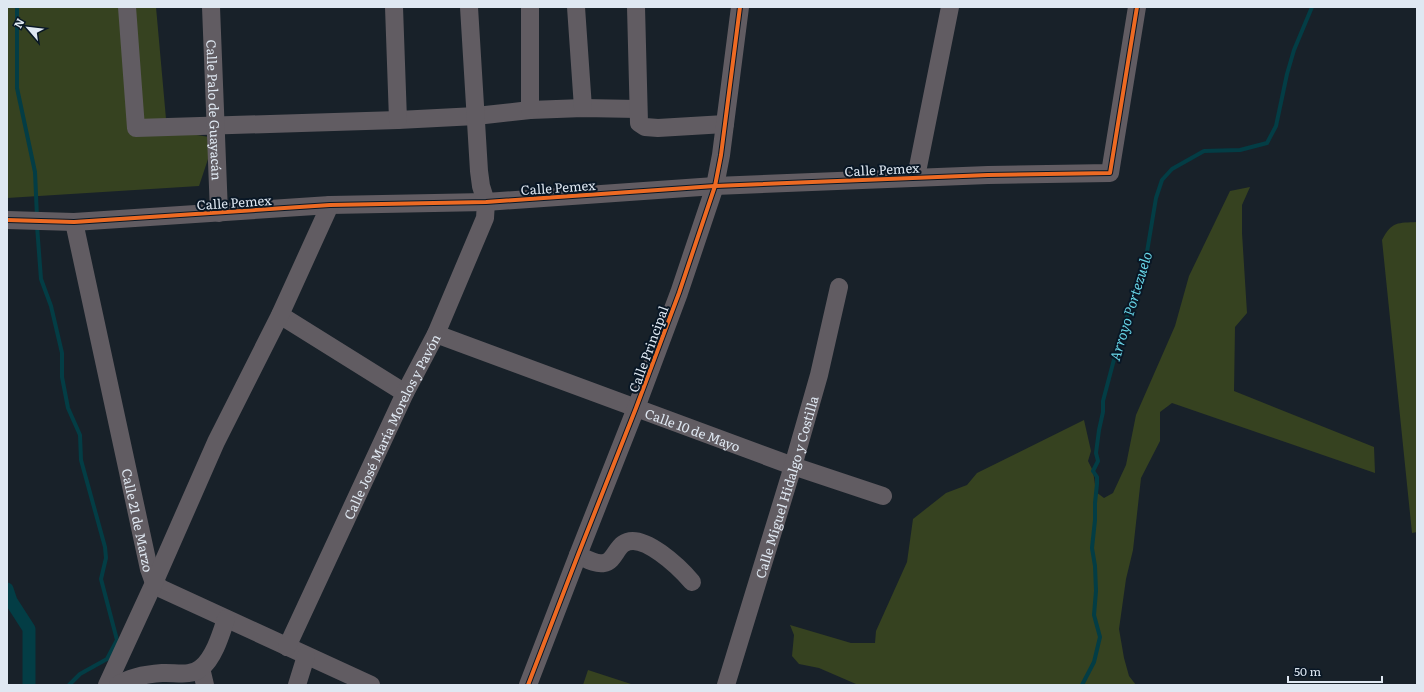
<svg xmlns="http://www.w3.org/2000/svg" width="1424" height="692" font-family="Literata,serif">
<rect width="100%" height="100%" fill="#182129"/>
<g fill="#364220">
<path d="M7 7H156L167 130 215 138 199 186 7 198Z"/>
<path d="M1250 187 1242 205V233L1247 313 1235 327 1234 391 1374 447 1375 473 1172 403 1160 412V441L1141 478 1133 550 1126 579 1119 629 1124 658 1129 676 1136 685H856V684L819 668 799 664 792 656 794 635 790 625 851 643H875L876 631 907 562 913 519 946 493 967 485 977 473 1084 420 1091 451 1088 461 1093 471 1096 492 1104 498 1113 493 1126 465 1136 415 1175 326 1189 276 1230 191Z"/>
<path d="M1417 222V532L1412 533 1382 240C1392 221 1398 223 1417 222Z"/>
<path d="M588 670 634 685H583Z"/>
</g>
<g fill="none" stroke-linecap="round" stroke-linejoin="round">
<g stroke="#033d45" stroke-width="4">
<path d="M17 7V88L35 172 37 217"/>
<path d="M37 226 41 279 51 306 62 353V377L68 408 80 435 81 460 105 547 106 558 101 579 117 640 107 659 80 674 69 685"/>
<path d="M1082 685 1094 662 1100 637 1094 615 1096 591 1095 566 1092 548 1095 520V503L1097 484V477L1093 471 1098 461 1096 453 1099 430 1103 412V401L1120 337 1145 264 1156 198 1162 180 1172 169 1204 151 1240 150 1267 143 1276 126 1287 74 1294 50 1312 7"/>
</g>
<path stroke="#033d45" stroke-width="13" d="M7 589 11 601 29 629V685"/>
<g stroke="#615c62" stroke-width="18">
<path d="M127 7 136 128 398 120 476 116 530 110 583 108 638 109"/>
<path id="s1" d="M211 7 219 213"/>
<path d="M394 7 398 120"/>
<path d="M530 7V110"/>
<path d="M576 7 583 108"/>
<path d="M636 7 639 123 645 127 658 128 725 124"/>
<path d="M916 177 950 7"/>
<path d="M7 220 74 222 330 205 486 202 715 186 988 175 1110 173 1137 7"/>
<path id="s2" d="M74 222 149 569 154 583 162 589 371 685"/>
<path d="M280 315 405 393"/>
<path id="s3" d="M436 334 793 466 883 496"/>
<path d="M578 555C585 558 596 565 604 563 613 562 616 549 623 544 642 530 681 569 692 582"/>
<path id="s4" d="M287 647 405 393 436 334 485 218 486 202 481 186 479 171 469 7"/>
<path d="M201 668 205 685"/>
<path d="M107 685 154 583 216 442 280 315 330 205"/>
<path d="M118 685C130 677 147 674 162 673 175 672 190 677 201 668 214 658 221 634 226 619"/>
<path d="M297 685 306 656"/>
<path d="M528 685 578 555 636 408 679 293 715 186 721 155 740 7"/>
<path id="s5" d="M726 685 793 466 819 375 839 287"/>
</g>
<defs>
<g id="cycleway">
<path d="M7 220 74 222 330 205 486 202 715 186 988 175 1110 173 1137 7"/>
<path d="M528 685 578 555 636 408 679 293 715 186 721 155 740 7"/>
</g>
</defs>
<use href="#cycleway" stroke="#091725" stroke-width="6"/>
<use href="#cycleway" stroke="#ed6a23" stroke-width="4"/>
</g>
<g text-anchor="middle" dominant-baseline="central" stroke-width="4" stroke-linejoin="round" paint-order="stroke">
<g font-size="13" fill="#dfe8f2" stroke="#091725">
<text stroke="none"><textPath href="#s1" startOffset="103">Calle Palo de Guayacán</textPath></text>
<text transform="translate(882 169) rotate(-3)">Calle Pemex</text>
<text transform="translate(558 187) rotate(-4)">Calle Pemex</text>
<text transform="translate(234 202) rotate(-4)">Calle Pemex</text>
<text transform="translate(648 349) rotate(-70)">Calle Principal</text>
<text stroke="none"><textPath href="#s4" startOffset="244">Calle José María Morelos y Pavón</textPath></text>
<text stroke="none"><textPath href="#s3" startOffset="274">Calle 10 de Mayo</textPath></text>
<text stroke="none"><textPath href="#s5" startOffset="207">Calle Miguel Hidalgo y Costilla</textPath></text>
<text stroke="none"><textPath href="#s2" startOffset="305">Calle 21 de Marzo</textPath></text>
</g>
<g font-size="14" font-style="italic" fill="#68d6e8" stroke="#091725">
<text transform="translate(1130 306) rotate(-73)">Arroyo Portezuelo</text>
</g>
</g>
<rect width="1424" height="692" fill="none" stroke="#dfe8f2" stroke-width="16"/>
<g transform="translate(28 28) rotate(298)" stroke="#091725" stroke-width="3" paint-order="stroke">
<path d="M0-3L7 15L0 10L-7 15Z" fill="#dfe8f2"/>
<text y="-6" font-size="11" font-weight="bold" text-anchor="middle" fill="#dfe8f2">N</text>
</g>
<path d="M1288 676v6h94v-6" fill="none" stroke="#dfe8f2" stroke-width="2"/>
<text x="1294" y="676" font-size="12" fill="#dfe8f2" stroke="#091725" stroke-width="3" paint-order="stroke">50 m</text>
</svg>
